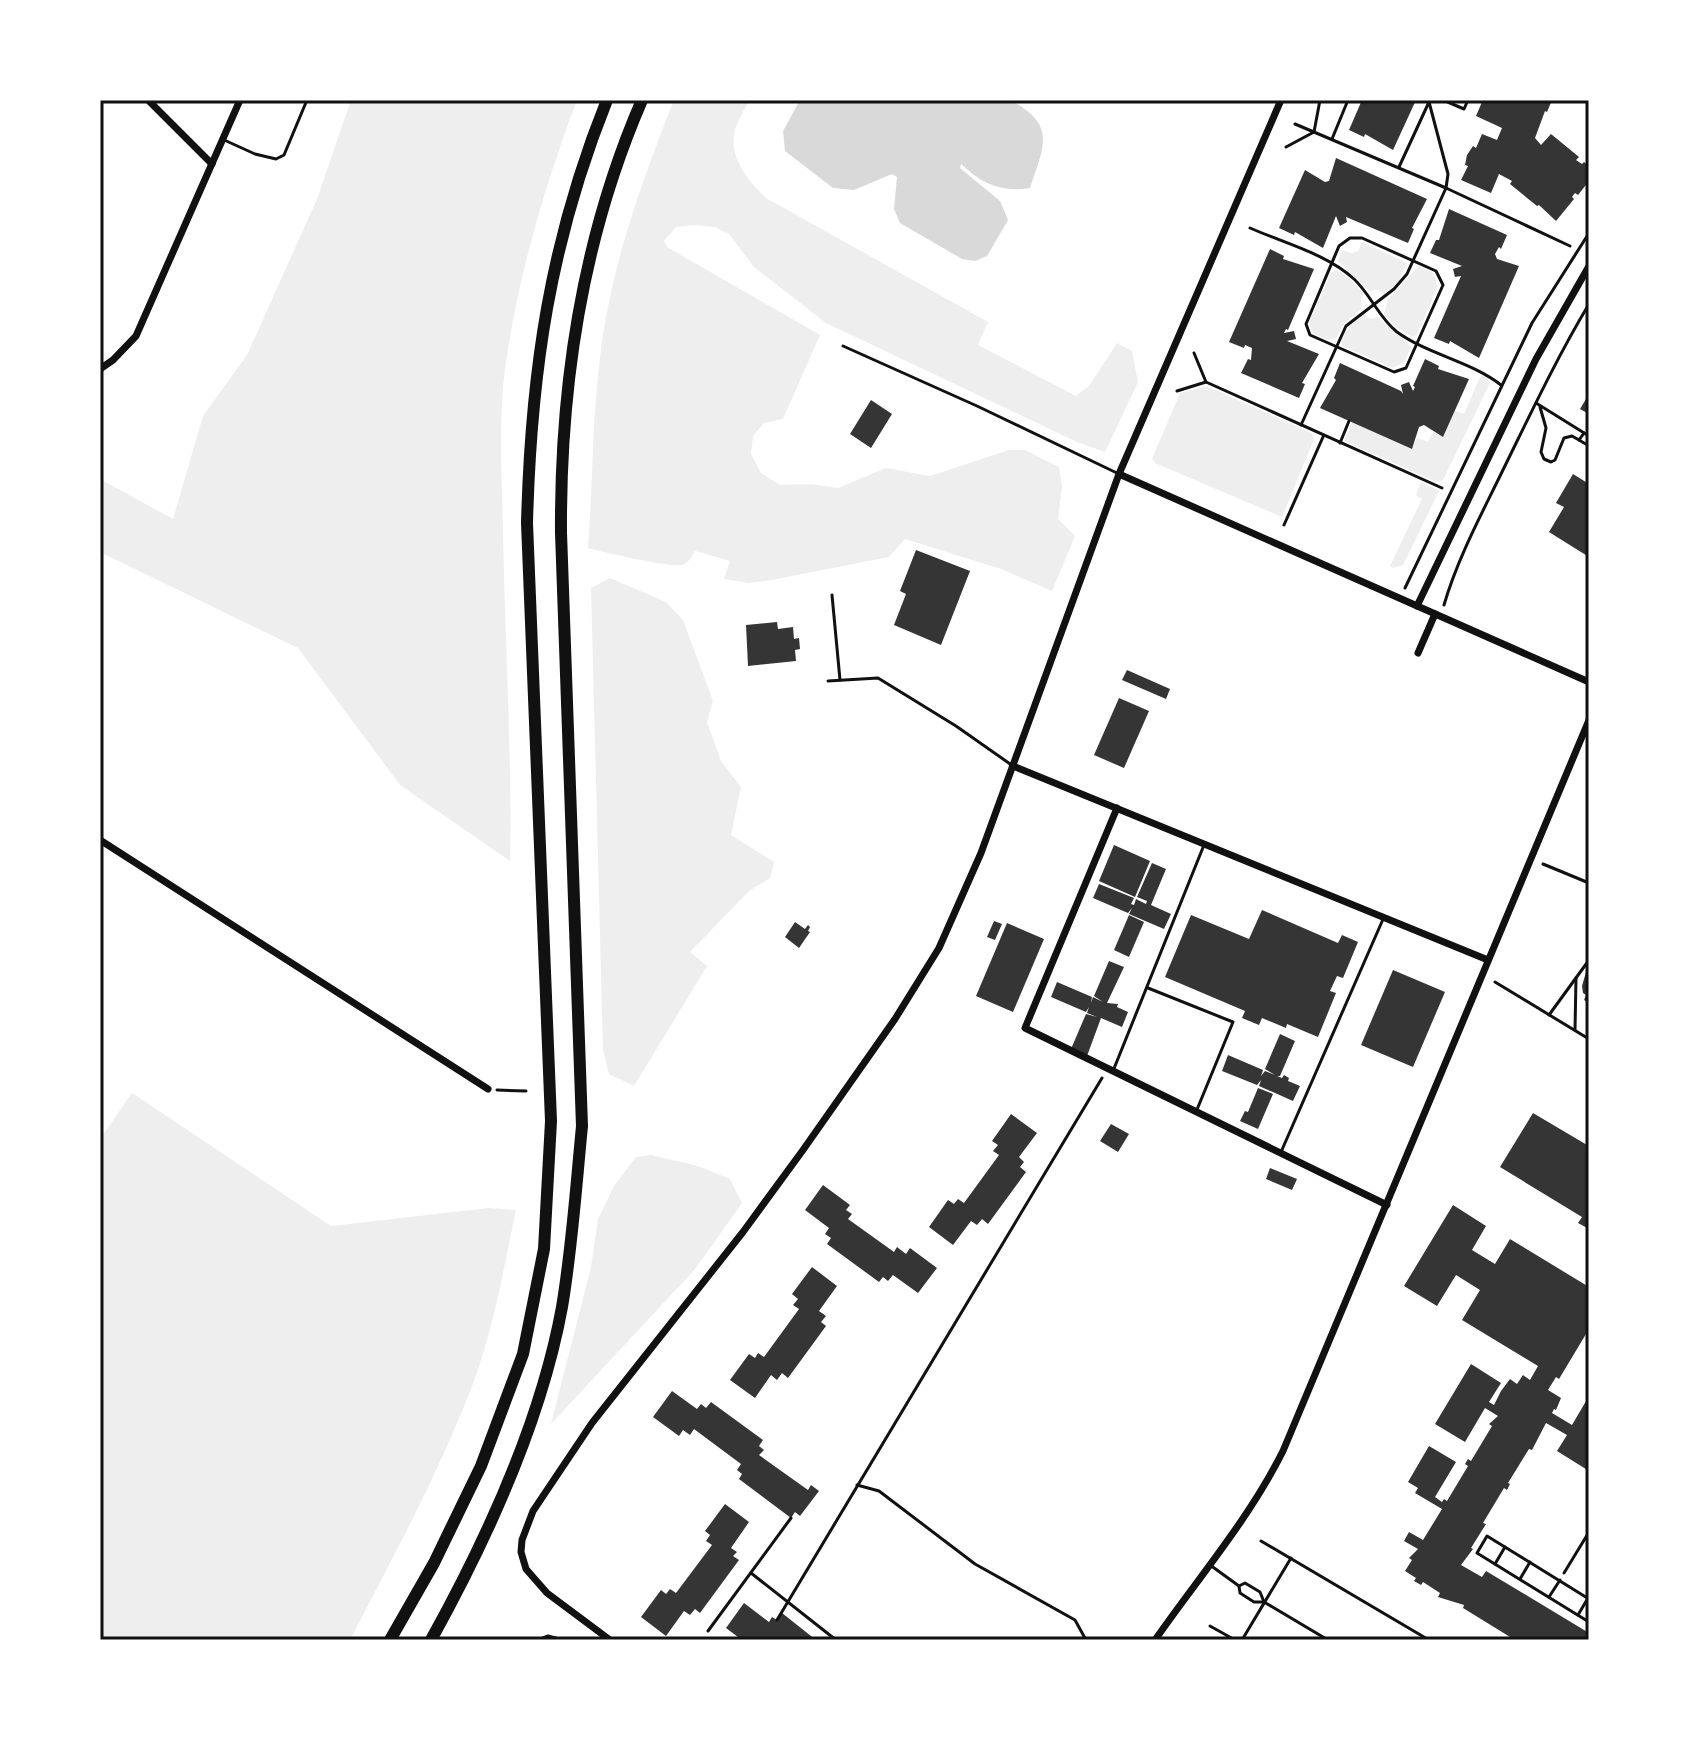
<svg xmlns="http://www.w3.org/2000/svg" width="1689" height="1740" font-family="'Times New Roman',serif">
<rect width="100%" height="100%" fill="#fff"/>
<g fill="#eee">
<path d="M351 100H577C544 188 518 276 505 369 498 423 502 479 503 533 505 643 512 752 510 861L400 785 298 648 100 552V479L173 519 203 416 247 355 317 199Z"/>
<path d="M674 100H749C745 109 738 120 735 130 728 158 748 180 766 198L988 322 978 345 1076 396 1089 386 1117 343 1132 351 1138 382 1105 452 1077 442 826 323 754 267 729 234 715 227 695 225 676 227 664 241 667 247 820 335 783 419 764 423 753 436 751 454 761 473 780 485 811 484 838 488 886 468 930 476 1009 450H1025L1059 467 1062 487 1058 519 1075 536 1052 591 1001 569 905 539 889 557 766 581 749 583 724 579 730 561 695 551C691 557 689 563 682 565 672 568 601 552 588 548 593 485 592 421 600 358 610 269 641 183 674 100Z"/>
<path d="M1362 242 1407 263 1399 281 1384 294 1378 290 1369 291 1338 261 1342 250 1351 253 1358 251Z"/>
<path d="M1419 266 1433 273 1438 286 1417 335 1412 337 1397 328 1384 314 1388 299Z"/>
<path d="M1337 270 1350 279 1364 294 1361 299V309L1343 325 1336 338 1328 340 1313 333 1309 323 1331 273Z"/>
<path d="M1363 314 1371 319 1379 317C1388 329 1404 336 1411 347L1404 363 1392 368 1343 346 1341 342 1349 327Z"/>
<path d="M1481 375 1488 378 1490 383 1443 480 1437 482 1344 441 1352 422 1412 449 1417 438 1428 442 1433 432 1443 437 1455 411 1464 414Z"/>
<path d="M1206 386 1312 433 1314 439 1282 517 1155 463 1152 459 1180 393Z"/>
<path d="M1421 482 1439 491 1403 565 1393 568 1390 566 1422 499 1416 495Z"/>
<path d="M610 578 666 602 683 620 713 701 707 722 721 761 741 787 731 835 774 862 770 878 749 891 690 952 707 966 634 1086 609 1074 603 1050 591 588Z"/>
<path d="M132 1093 331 1226 489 1208 516 1210C504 1267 494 1326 474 1381 440 1471 394 1555 350 1640H100V1139Z"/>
<path d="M651 1155 698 1166 730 1179 742 1203 695 1269 551 1424 591 1267 598 1219 614 1186 636 1157Z"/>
</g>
<path fill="#d9d9d9" d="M800 100H1010C1057 125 1044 145 1030 188 1001 193 981 183 961 164L960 168 1000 201 1008 220 987 256 975 261 962 259 900 223 894 209 897 177 892 174 854 190 833 188 785 151 783 131Z"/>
<g fill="#353535">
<path d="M1362 100H1416L1393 150 1365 134 1364 137 1349 130Z"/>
<path d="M1487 100H1552L1547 112 1545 111 1535 138 1541 145 1551 134 1579 157 1576 160 1582 164 1584 162 1589 166V181L1578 195 1575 193 1572 197 1574 199 1556 221 1539 205 1537 206 1510 184 1512 181 1499 174 1491 193 1461 180 1468 166 1465 165 1467 155 1473 146 1476 148 1482 134 1497 140 1502 128 1476 116 1482 102 1485 103Z"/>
<path d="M1336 158 1427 199 1412 228 1414 229 1408 243 1346 217 1347 222 1340 226 1336 216 1323 248 1295 232 1294 235 1279 228 1305 170 1325 182 1329 181Z"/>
<path d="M1449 209 1507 235 1501 249 1499 247 1495 254 1497 259 1519 266 1479 358 1450 341 1449 344 1434 338 1461 276 1455 277 1453 269 1462 266 1430 253 1436 240H1439Z"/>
<path d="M1270 249 1284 256 1283 259 1314 269 1288 330 1286 329 1284 333 1294 331 1296 339 1287 341 1319 354 1302 383 1305 384 1299 398 1241 373 1248 359 1251 360 1252 348 1245 345 1244 348 1229 342Z"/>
<path d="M1425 359 1439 366 1438 369 1469 379 1443 437 1424 425 1419 427 1412 449 1320 408 1336 380 1334 378 1340 363 1401 391 1403 394 1401 385 1409 382 1413 391 1415 387 1413 386Z"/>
<path d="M1589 394V414L1580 409Z"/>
<path d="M871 400 892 414 871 448 850 434Z"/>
<path d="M1573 474 1589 484V557L1549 532 1564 507 1556 503Z"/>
<path d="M916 550 970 571 941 645 894 625 906 594 900 591Z"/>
<path d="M777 622 778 629 793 627 794 639 799 638 800 649 795 650 796 661 748 666 746 625Z"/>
<path d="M1127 670 1170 689 1166 699 1122 680Z"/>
<path d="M1119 698 1149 711 1124 768 1094 755Z"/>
<path d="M1114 845 1150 861 1135 897 1099 881Z"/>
<path d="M1152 863 1166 869 1151 905 1171 914 1164 929 1129 914 1132 908 1128 913 1093 898 1099 884 1134 898 1131 904 1134 905 1136 899 1146 904 1147 901 1137 897Z"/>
<path d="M1262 910 1338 943 1342 935 1358 942 1343 978 1337 976 1330 991 1336 993 1318 1037 1287 1024 1286 1028 1262 1018 1259 1025 1242 1018 1245 1011 1165 977 1191 915 1249 939Z"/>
<path d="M1129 915 1144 922 1129 957 1114 950Z"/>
<path d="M994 921 1002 924 995 940 987 937Z"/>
<path d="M795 922 805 929 808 925 810 927 808 931 810 932 799 948 785 937Z"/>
<path d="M1007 923 1044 939 1013 1012 976 996Z"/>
<path d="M1109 961 1124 967 1107 1003 1118 1004 1117 1007 1128 1012 1122 1027 1101 1018 1087 1056 1071 1049 1086 1014 1097 1017 1087 1013 1089 1007 1086 1012 1051 997 1057 982 1092 997 1091 1003 1093 997 1103 1002 1094 996Z"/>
<path d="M1588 965 1589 966V1003L1584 1000 1586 995 1583 993 1582 986Z"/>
<path d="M1393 970 1445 992 1413 1067 1361 1045Z"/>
<path d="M1280 1034 1295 1041 1280 1076H1277L1282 1078 1284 1075 1289 1078 1288 1081 1300 1086 1293 1101 1259 1086 1261 1080 1257 1085 1222 1071 1228 1055 1263 1070 1261 1076 1265 1071 1275 1075 1265 1069Z"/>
<path d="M1258 1088 1273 1094 1258 1129 1240 1121 1245 1111 1248 1112Z"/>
<path d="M1533 1113 1587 1145 1589 1142V1229L1578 1223 1582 1217 1500 1167Z"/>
<path d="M1011 1114 1037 1133 1019 1157 1024 1162 1020 1167 1026 1172 988 1224 982 1219 977 1225 971 1221 953 1245 929 1227 948 1200 954 1204 958 1199 964 1203 999 1155 993 1151 998 1145 992 1141Z"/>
<path d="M1111 1124 1129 1134 1118 1152 1100 1141Z"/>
<path d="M1270 1168 1297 1179 1292 1190 1266 1179Z"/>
<path d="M823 1185 850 1205 846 1210 852 1214 848 1219 894 1252 897 1247 906 1254 910 1248 937 1268 918 1293 893 1275 888 1281 883 1277 879 1282 827 1244 831 1238 825 1234 829 1228 805 1210Z"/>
<path d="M1453 1205 1486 1226 1472 1250 1495 1264 1510 1239 1589 1287V1329L1559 1379 1556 1377 1548 1390 1561 1398 1556 1410 1554 1409 1552 1413 1572 1425 1589 1396V1471L1557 1451 1567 1435 1546 1423 1532 1450 1529 1449 1508 1483 1510 1484 1507 1490 1504 1488 1483 1523 1486 1524 1471 1548 1473 1549 1461 1565 1482 1577 1486 1571 1589 1633V1640H1515L1463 1608 1464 1605 1438 1597 1440 1593 1423 1582 1421 1585 1414 1581 1416 1578 1405 1571 1412 1560 1409 1558 1418 1549 1404 1541 1409 1532 1423 1540 1442 1509 1415 1493 1418 1488 1408 1482 1429 1446 1456 1462 1435 1497 1442 1502 1444 1499 1447 1501 1468 1466 1465 1464 1468 1459 1471 1461 1492 1426 1489 1424 1498 1416 1485 1408 1465 1442 1435 1424 1471 1364 1501 1383 1489 1402 1494 1405 1501 1391 1510 1379 1517 1384 1523 1375 1530 1380 1538 1366 1462 1320 1480 1290 1456 1275 1437 1306 1404 1286Z"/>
<path d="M812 1267 837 1286 819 1311 826 1316 821 1322 826 1326 788 1378 782 1373 777 1380 771 1375 755 1398 730 1380 749 1354 755 1358 758 1353 764 1357 799 1309 793 1305 798 1299 792 1294Z"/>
<path d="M672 1391 697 1409 701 1404 706 1408 711 1402 763 1440 759 1446 764 1450 759 1455 808 1490 811 1485 819 1491 800 1516 795 1512 791 1518 739 1479 742 1474 737 1470 741 1464 694 1429 690 1435 683 1430 679 1436 653 1417Z"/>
<path d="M725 1504 749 1522 731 1548 737 1552 733 1556 739 1560 700 1613 695 1609 690 1615 684 1611 666 1636 641 1617 661 1590 666 1594 670 1589 676 1593 712 1545 706 1541 710 1535 705 1531Z"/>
<path d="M744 1603 769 1622 772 1617 777 1620 782 1613 816 1640H742L726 1628Z"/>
</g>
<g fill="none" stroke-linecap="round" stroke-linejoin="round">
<g stroke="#111" stroke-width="3">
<path d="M1443 100 1464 109 1468 100"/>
<path d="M1295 124 1446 188 1570 246"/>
<path d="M1332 139 1348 100"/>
<path d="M1286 147 1314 132 1320 100"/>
<path d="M1250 228C1284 243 1327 254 1354 279 1371 295 1379 318 1397 332 1429 355 1470 361 1501 385"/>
<path d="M1350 238H1362L1436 271 1443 285 1406 368 1394 372 1310 335 1306 324 1339 246Z"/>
<path d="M1194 353 1206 382"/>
<path d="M1177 391 1206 382 1442 488"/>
<path d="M1536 403 1589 436"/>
<path d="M1540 407 1546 428 1541 452 1544 459 1551 462 1555 460 1564 438 1572 436 1579 440"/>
<path d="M1301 425 1346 326 1394 289 1407 274 1446 188 1448 174 1429 102 1399 167"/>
<path d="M1584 433 1579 440 1589 446"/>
<path d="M1340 443 1349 421"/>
<path d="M1284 525 1323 437"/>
<path d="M1405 588 1532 323 1589 233"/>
<path d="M1444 605C1457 560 1480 517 1501 474 1529 417 1556 359 1589 304"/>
<path d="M1543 864 1589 883"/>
<path d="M1495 982 1589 1039"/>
<path d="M1549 1015 1589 960"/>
<path d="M1575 1030 1576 978"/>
<path d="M497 1090 526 1091"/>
<path d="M857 1485 879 1491 975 1564 1075 1620 1086 1640"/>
<path d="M751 1573 836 1640"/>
<path d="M1564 1573 1589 1532"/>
<path d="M777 1620 1102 1078"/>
<path d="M708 1631 791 1518"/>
<path d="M538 1640 548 1636 563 1640"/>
</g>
<g stroke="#111" stroke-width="3">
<path d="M222 139 255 154 276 159 284 155 307 100"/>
<path d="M843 346 977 406 1119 474"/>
<path d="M832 595 840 680"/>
<path d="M828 681 878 678 956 726 1013 766"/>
<path d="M1148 988 1233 1022 1196 1112"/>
<path d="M1113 1071 1204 845"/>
<path d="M1281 1152 1384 917"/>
<path d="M1261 1541 1429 1640"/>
<path d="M1495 1564 1505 1547"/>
<path d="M1210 1565 1239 1586 1240 1593 1254 1602H1264L1328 1640"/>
<path d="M1520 1579 1530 1562"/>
<path d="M1239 1586 1245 1583 1260 1592 1264 1602"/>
<path d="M1549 1597 1560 1580"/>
<path d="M1589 1599 1487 1536 1477 1553 1589 1622"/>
<path d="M1578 1615 1588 1598"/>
<path d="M1210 1626 1235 1640"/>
<path d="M1242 1640 1291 1558"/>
</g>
<g stroke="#111" stroke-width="7">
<path d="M148 100 212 164"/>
<path d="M100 369 113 360 136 336 240 100"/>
<path d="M1119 474 1589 682"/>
<path d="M1417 606 1536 359 1589 266"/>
<path d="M1418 653 1435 614"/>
<path d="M1013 766 1488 960"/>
<path d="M1117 808 1025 1028 1387 1205"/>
<path d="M100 840 488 1089"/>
<path d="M610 1640 547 1593 526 1569 521 1552 522 1540 533 1511 592 1423 743 1232 803 1150 895 1019 939 948 981 853 1119 474 1281 100"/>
<path d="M1155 1640C1199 1577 1249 1519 1283 1451L1589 720"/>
</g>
<g stroke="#111" stroke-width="12">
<path d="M390 1640 434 1563 481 1466 523 1354 544 1249 551 1121 527 523C531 371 550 242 607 100"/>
<path d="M431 1640C487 1539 541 1422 562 1307 572 1248 576 1187 582 1126L561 533C560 385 583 236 642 100"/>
</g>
</g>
<rect width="1689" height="1740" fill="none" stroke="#ffffff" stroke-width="204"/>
<rect x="102" y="102" width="1485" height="1536" fill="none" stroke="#111" stroke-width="3"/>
</svg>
